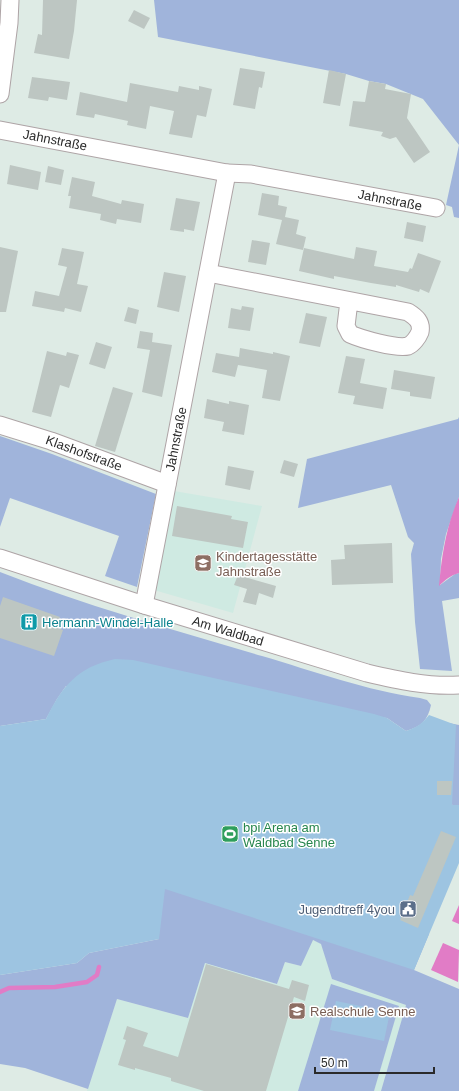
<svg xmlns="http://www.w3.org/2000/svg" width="459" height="1091" font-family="Arial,sans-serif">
<rect width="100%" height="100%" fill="#deebe5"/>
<g fill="#cfeae2">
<path d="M174 491 262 506 233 613 154 590Z"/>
<path d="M312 940 321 943 332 979 406 1005 381 1091H87L117 999 188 1018 205 963 277 984 285 962 301 966Z"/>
</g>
<g fill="#a0b4db">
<path d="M154 0H459V218L454 217 452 207 446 205 459 145 423 99 386 84 369 81 346 74 158 37Z"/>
<path d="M459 417V497L446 534 441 559 440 585 455 574 459 573V598L442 601 452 671 420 669 415 622 411 554 414 543 408 537 391 485 298 508 307 459 458 419Z"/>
<path d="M0 436 52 454 156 494 137 587 105 576 119 536 10 498 0 527Z"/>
<path d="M0 572C86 606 174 630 262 656 313 671 368 691 420 698L427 700 431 705C428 720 421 727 406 731L387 718 66 686 57 699 46 719 0 726Z"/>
<path d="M449 723 459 725V832L456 837 451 795Z"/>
<path d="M102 872 429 934 414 970 459 989V1091H381L406 1005 332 979 321 944 313 940 301 966 285 962 277 984 205 963 188 1018 117 999 88 1089 25 1068 0 1064V975L77 963 89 953 159 939Z"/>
<path d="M331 984 399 1006 374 1091H298Z"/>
</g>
<g fill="#9dc4e1">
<path d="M115 659 133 660 374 714 387 718 406 731C416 728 423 723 429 715L456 725 452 805H459V863L414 970 165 889 159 939 89 953 77 963 0 975V726L46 719C62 686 78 667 115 659Z"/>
<path d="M336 1001 390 1012 384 1041 330 1030Z"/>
</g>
<g fill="#e17cc6">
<path d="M459 497V573C451 575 445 580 439 586 442 554 446 527 459 497Z"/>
<path d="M459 905V924L452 921Z"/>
<path d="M443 943 459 950 458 982 431 970Z"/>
</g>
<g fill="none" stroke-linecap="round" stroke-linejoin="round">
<path stroke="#e17cc6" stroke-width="4.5" d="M0 992 9 988 55 987 87 982 97 975 99 967"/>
</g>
<g fill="#bdc6c2">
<path d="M43 0H77L74 31 69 59 34 53 38 34 42 35Z"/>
<path d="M134 10 150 18 144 29 128 21Z"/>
<path d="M240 68 265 72 262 88 259 87 255 109 233 105Z"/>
<path d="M329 70 346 74 340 106 323 103Z"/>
<path d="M32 77 70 82 67 100 49 97 48 101 28 98Z"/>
<path d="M369 81 386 84 385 89 411 94 407 118 430 152 414 163 396 137 390 139 381 136 383 132 349 126 353 101 365 102Z"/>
<path d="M130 83 178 92 179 86 199 90V86L212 89 206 117 197 115 192 138 169 134 174 111 150 106 146 129 127 125 128 121 95 114 94 118 76 115 80 92 127 102Z"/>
<path d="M10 165 41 172 38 190 7 184Z"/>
<path d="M48 166 64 170 61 185 45 182Z"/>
<path d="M72 177 95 182 92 196 121 204 122 200 144 204 141 223 117 219 116 224 100 220 101 214 69 208 71 196H68Z"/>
<path d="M262 193 279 196 278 205 287 207 285 217 299 220 296 234 306 237 303 250 276 244 282 220 258 215Z"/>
<path d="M176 198 200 202 194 231 184 229V232L170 230Z"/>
<path d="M407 222 426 226 423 242 404 238Z"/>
<path d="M252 240 270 243 266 265 248 262Z"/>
<path d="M0 247 18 251 6 312H0Z"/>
<path d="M356 247 377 251 374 266 408 272 410 268 412 269 418 253 441 261 429 293 420 289 419 292 396 285V287L371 283 334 276V279L299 271 304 248 354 259Z"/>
<path d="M62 248 84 252 77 284 88 286 81 312 65 308 64 312 32 306 35 291 59 296 67 267 58 265Z"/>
<path d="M164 272 186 276 179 312 157 307Z"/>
<path d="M242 306 254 308 250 331 228 328 231 308 241 310Z"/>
<path d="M128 307 139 310 136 324 124 321Z"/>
<path d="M306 313 327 317 320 347 299 343Z"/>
<path d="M140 331 153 333 152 342 172 345 162 397 142 392 150 350 137 348Z"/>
<path d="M96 342 112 347 105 369 89 364Z"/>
<path d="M240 348 273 354V352L290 356 280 401 262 398 267 370 238 365 235 377 212 372 216 353 239 357Z"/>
<path d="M47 351 66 356 67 352 79 355 69 388 60 385 51 417 32 412Z"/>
<path d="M346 356 365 359 360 383 387 388 383 409 353 404 355 396 338 393Z"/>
<path d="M394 370 435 377 431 399 410 396V392L391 389Z"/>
<path d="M113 387 133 393 115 452 95 446Z"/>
<path d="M207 399 229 404V401L249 405 244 435 222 431 224 422 204 418Z"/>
<path d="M284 460 298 464 294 477 280 473Z"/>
<path d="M228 466 254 471 250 490 225 485Z"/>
<path d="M177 506 232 516 231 519 248 522 243 548 172 536Z"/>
<path d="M392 543 393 583 332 585 331 560 345 559 344 545Z"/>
<path d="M238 575 276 586 273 598 259 593 256 605 243 602 247 589 234 585Z"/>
<path d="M3 597 60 617 56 627 63 630 54 656 0 638V606Z"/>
<path d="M437 781H452L451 795H437Z"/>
<path d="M441 831 456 837 418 928 400 920 410 895 413 896Z"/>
<path d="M206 964 289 989 292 980 309 985 305 1001 294 997 266 1091H204L171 1081V1078L135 1068V1070L118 1065 126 1040 123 1039 127 1026 148 1033 143 1046 178 1057Z"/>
</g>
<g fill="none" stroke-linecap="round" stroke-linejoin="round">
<defs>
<g id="street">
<path d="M0 94 9 23 10 0"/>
<path d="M0 130 227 173 144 605"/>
<path d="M227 173 251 174 436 208"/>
<path d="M208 273 408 312C416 317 422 322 420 332 418 337 413 344 408 346 397 349 361 339 350 334L346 326 349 301"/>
<path d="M0 425 51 441 167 484"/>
<path d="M0 558 144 605 367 673C397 680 427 687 459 685"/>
</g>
</defs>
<use href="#street" stroke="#aea4a6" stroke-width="19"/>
<use href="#street" stroke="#fff" stroke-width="17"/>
</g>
<defs>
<symbol id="school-square" viewBox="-11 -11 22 22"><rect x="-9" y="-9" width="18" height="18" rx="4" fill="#8d6e63" stroke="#fff"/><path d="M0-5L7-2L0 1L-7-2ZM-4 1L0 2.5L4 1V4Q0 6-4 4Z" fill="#fff"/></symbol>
<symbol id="building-square" viewBox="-11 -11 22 22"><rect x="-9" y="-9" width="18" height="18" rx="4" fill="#0f9aa8" stroke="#fff"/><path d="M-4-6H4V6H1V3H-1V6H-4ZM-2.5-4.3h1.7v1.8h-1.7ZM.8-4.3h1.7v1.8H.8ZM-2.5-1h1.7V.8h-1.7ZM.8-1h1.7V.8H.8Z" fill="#fff"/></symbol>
<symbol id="stadium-square" viewBox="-11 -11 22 22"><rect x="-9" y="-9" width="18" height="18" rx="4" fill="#2e9e5b" stroke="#fff"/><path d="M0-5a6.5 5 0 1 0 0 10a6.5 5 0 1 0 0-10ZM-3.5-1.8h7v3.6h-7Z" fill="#fff"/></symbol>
<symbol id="civic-square" viewBox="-11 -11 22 22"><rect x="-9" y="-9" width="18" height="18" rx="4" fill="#5c6f8a" stroke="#fff"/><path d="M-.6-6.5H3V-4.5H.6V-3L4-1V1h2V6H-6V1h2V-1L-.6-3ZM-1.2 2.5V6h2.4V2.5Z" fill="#fff"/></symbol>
</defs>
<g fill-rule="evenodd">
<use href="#school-square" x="193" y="553" width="20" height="20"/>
<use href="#building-square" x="19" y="612" width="20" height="20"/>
<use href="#stadium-square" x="220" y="824" width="20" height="20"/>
<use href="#civic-square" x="398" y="899" width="20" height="20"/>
<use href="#school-square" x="287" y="1001" width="20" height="20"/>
</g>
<g text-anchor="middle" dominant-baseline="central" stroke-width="3" stroke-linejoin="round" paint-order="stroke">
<g font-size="13" fill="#2a2a2a" stroke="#fff">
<text transform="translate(55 140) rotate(11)">Jahnstraße</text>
<text transform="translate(390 200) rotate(11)">Jahnstraße</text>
<text transform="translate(176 439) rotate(-79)">Jahnstraße</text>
<text transform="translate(84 453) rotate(20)">Klashofstraße</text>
<text transform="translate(228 631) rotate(17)">Am Waldbad</text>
</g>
<g font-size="13" fill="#785e54" stroke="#fff" text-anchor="start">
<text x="216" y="556">Kindertagesstätte<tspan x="216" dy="15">Jahnstraße</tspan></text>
<text x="310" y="1011">Realschule Senne</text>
</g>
<g font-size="13" fill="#0d838f" stroke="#fff" text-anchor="start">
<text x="42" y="622">Hermann-Windel-Halle</text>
</g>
<g font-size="13" fill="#27864d" stroke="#fff" text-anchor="start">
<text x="243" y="827">bpi Arena am<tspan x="243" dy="15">Waldbad Senne</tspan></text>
</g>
<g font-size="13" fill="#4e5e75" stroke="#fff" text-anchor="end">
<text x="395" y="909">Jugendtreff 4you</text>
</g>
</g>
<path d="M315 1067v6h119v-6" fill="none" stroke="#2a2a2a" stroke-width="2"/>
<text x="321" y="1067" font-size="12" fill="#2a2a2a" stroke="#ffffff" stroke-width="3" paint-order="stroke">50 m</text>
</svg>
